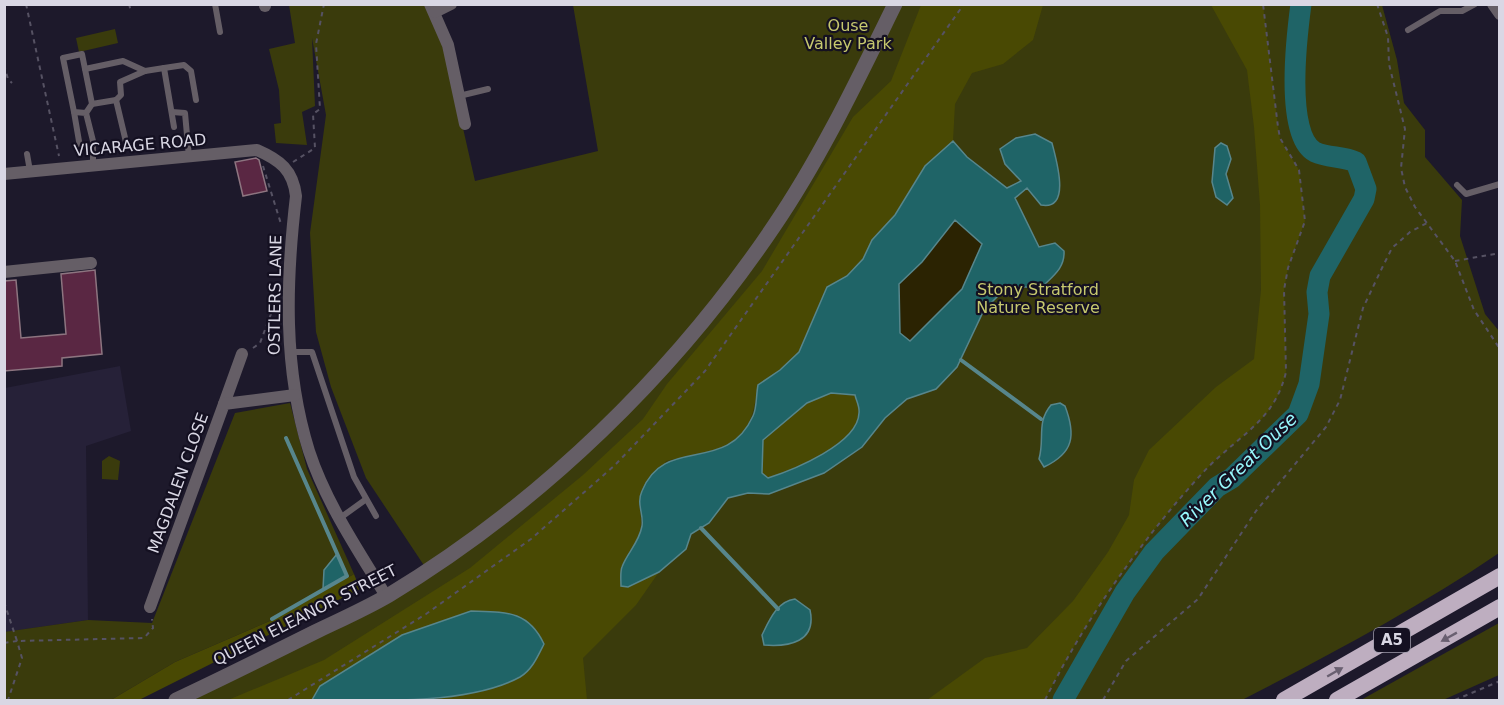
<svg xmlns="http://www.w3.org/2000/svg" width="1504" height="705" font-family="'DejaVu Sans',sans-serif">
<rect width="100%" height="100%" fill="#1d192b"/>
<path fill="#262138" d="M120 366 131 431 86 446 88 620 5 632V388Z"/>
<g fill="#3a3b0c">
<path d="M289 5H435L475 181 598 151 573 5H1382L1397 60 1404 103 1425 130V157L1462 200 1460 236 1485 314 1499 331V553C1418 608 1329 655 1242 700H176L427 570 366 478 331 387 316 332 310 233 326 115 312 38 315 106 302 112 307 145 276 143 274 124 281 123 279 90 269 49 295 43Z"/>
<path d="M115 29 118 43 79 52 76 38Z"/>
<path d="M290 403 307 469 354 574 279 617 175 662 111 700H5L4 632 88 620 152 623 235 413Z"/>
<path d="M109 456 120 461 118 480 102 479V461Z"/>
<path d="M1499 623V675L1443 700H1361Z"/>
</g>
<g fill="#494903">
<path d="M921 5H1043L1033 40 1003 64 972 73 955 104 953 141 925 166 895 215 872 240 863 259 847 276 827 287 799 352 780 370 758 385C749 454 725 448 666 461L639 505C645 535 637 544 621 568L628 587 659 572 636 605 583 658 587 700H440L471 611 402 635 320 686 312 700H228L324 660 470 568 583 475 643 419 667 384 762 271 853 117 891 81Z"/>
<path d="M1211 5H1263L1278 127 1280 139 1299 170 1305 221 1288 268 1284 290 1286 372C1277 414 1250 429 1220 456 1204 470 1190 487 1176 503 1125 564 1081 628 1045 700H927L985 658 1027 648 1073 601 1108 552 1129 515 1134 480 1149 450 1216 387 1254 359 1261 290 1260 205 1254 127 1247 70Z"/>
<path d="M831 393 855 394C856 400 860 407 859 413 858 444 793 470 768 478L762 473 763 440 807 403Z"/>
<path d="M354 574 360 589 139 700H111L175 662 279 617Z"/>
</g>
<path fill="#2b2302" d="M955 220 983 244 962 289 910 341 900 333 899 284 922 262Z"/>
<g fill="#1f6467" stroke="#57868c" stroke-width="1.5" fill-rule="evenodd">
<path d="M1035 134 1052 143C1056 159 1072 211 1041 205L1027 188 1015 198 1039 247 1055 243 1064 251C1065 268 1053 276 1042 287H1010L999 295 984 310 957 367 936 389 907 399 885 418 862 447 824 473 769 494 748 493 728 498 709 523 691 534 686 549 659 572 628 587 621 586C621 580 620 572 622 567 627 553 639 543 642 526 644 514 636 504 642 491 665 434 726 476 753 416 757 408 756 395 758 385L780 370 799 352 827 287 847 276 863 259 872 240 895 215 925 166 953 141 967 157 1007 188 1021 181 1005 164 1000 149 1016 138ZM955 220 982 244 962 289 910 341 900 333 899 284 922 262ZM831 393 855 395C856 400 860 407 859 413 858 444 793 470 768 478L762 473 763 440 807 403Z"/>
<path d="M1221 143 1227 146 1231 159 1226 174 1233 198 1227 205 1216 197 1212 182 1215 148Z"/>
<path d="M1060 403 1065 406C1076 435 1074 453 1044 467L1039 459C1045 438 1036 423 1051 405Z"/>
<path d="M337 554 347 576 323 589 324 570Z"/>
<path d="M795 599 810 610C817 642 789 647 764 645L762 635C769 621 777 601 795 599Z"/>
<path d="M471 611C505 612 528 610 544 644 538 656 532 670 520 677 469 705 371 701 312 700L320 686 402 635Z"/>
</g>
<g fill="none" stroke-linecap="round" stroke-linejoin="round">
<g stroke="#57868c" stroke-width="4">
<path d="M961 360 1041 419"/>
<path d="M701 528 778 609"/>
<path d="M272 619 347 576 286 438"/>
</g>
<path stroke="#1f6467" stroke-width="21" d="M1063 700 1125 592 1154 552 1217 487 1232 478 1298 414 1309 384 1319 314 1317 292 1320 276 1364 199 1366 189 1356 162C1343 156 1328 158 1315 152 1284 136 1297 34 1301 4"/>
</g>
<g fill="#5a2743" stroke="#8d7580" stroke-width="1.5">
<path d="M256 158 259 160 267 191 243 196 235 162Z"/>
<path d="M95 270 102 354 62 358V366L4 371V281L16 280 21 338 66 334 61 274Z"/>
</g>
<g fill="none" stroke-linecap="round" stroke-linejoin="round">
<g stroke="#565263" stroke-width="2" stroke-dasharray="4.5 4.5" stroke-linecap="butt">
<path d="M26 4 59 156"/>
<path d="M129 4 131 12"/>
<path d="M1377 4 1388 37 1389 64 1405 129 1401 168 1405 187 1415 207 1455 261 1474 310 1500 349"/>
<path d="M4 65 8 79 12 83"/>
<path d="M293 162 315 148 313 114 320 109 316 44 324 4"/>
<path d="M263 166 281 224"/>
<path d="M1455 261 1500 253"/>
<path d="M253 348 260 343 277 298"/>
<path d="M4 602 17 641 144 638 153 628 152 619"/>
<path d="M4 643 17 641 22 658 8 700"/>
<path d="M288 700 426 614 531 539 614 466 705 371 964 4"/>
<path d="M1045 700C1081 628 1125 564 1176 503 1190 487 1204 470 1220 456 1250 429 1276 414 1286 372L1284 290 1288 268 1305 221 1299 170 1280 138 1278 127 1263 4"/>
<path d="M1103 700 1126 661 1198 599 1256 511 1326 427 1340 400 1363 308 1382 268 1392 248 1410 232 1427 223"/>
<path d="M1455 700 1500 681"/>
</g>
<g stroke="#655e66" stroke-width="6">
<path d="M215 4 220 32"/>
<path d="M1408 30 1440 11H1462L1475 4"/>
<path d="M164 68 184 65 191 71 196 100"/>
<path d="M85 69 123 61 145 71 120 82 121 95 116 100"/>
<path d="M145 71 164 68 174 127"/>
<path d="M459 96 488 89"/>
<path d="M92 104 116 100 126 142"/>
<path d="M74 112 80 147"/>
<path d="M172 112 185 113 189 157"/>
<path d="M86 113 74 112 63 58 82 54 92 104 86 113 93 141V165"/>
<path d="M27 154 30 171"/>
<path d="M1457 185 1466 194 1500 184"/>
<path d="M289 352H312L354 477 376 516"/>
<path d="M340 518 365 500"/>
</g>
<g stroke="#655e66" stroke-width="12">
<path d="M265 4V6"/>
<path d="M430 4 448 45 465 124"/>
<path d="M1493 4 1500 14"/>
<path d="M435 12 451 4"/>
<path d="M4 174 257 150C280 160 293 170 296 196 286 281 283 368 309 451 326 503 358 550 386 596"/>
<path d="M4 272 91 263"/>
<path d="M224 404 242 354"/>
<path d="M150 607 224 404 295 395"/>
</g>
<path stroke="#655e66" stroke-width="15" d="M176 700C223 678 269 655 315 632 340 620 365 609 389 595 541 503 675 373 774 226 821 157 858 79 895 4"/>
<g stroke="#beaec0" stroke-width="16">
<path d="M1284 700 1500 576"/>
<path d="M1337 700 1500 607"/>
</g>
</g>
<defs><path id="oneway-solid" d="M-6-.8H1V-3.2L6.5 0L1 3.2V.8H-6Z" transform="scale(1.5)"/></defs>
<g fill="#695f70">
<use href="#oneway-solid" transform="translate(1449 637) rotate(151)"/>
<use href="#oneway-solid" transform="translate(1335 672) rotate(-30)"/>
</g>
<g text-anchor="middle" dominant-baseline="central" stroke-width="4.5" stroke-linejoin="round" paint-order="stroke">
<rect fill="#141021" stroke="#9e9baa" stroke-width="1.5" x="1374" y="628" width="36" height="24" rx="4.5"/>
<g font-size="15" font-weight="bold" fill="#d9d7e4">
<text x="1392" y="640">A5</text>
</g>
<g font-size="16" fill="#c6c86e" stroke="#141021">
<text x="848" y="25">Ouse<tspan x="848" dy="18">Valley Park</tspan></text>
<text x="1038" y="289">Stony Stratford<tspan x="1038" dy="18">Nature Reserve</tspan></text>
</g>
<g font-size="16" fill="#d9d7e4" stroke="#141021">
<text transform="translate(140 145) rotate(-5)">VICARAGE ROAD</text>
<text transform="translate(275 295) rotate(-89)">OSTLERS LANE</text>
<text transform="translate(178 483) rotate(-70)">MAGDALEN CLOSE</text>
<text transform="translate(305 615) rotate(-27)">QUEEN ELEANOR STREET</text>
</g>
<g font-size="18" font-style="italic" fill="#97f7fc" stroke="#141021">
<text transform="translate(1238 469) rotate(-44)">River Great Ouse</text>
</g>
</g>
<rect width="1504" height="705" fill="none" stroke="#d9d7e4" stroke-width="12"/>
</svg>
